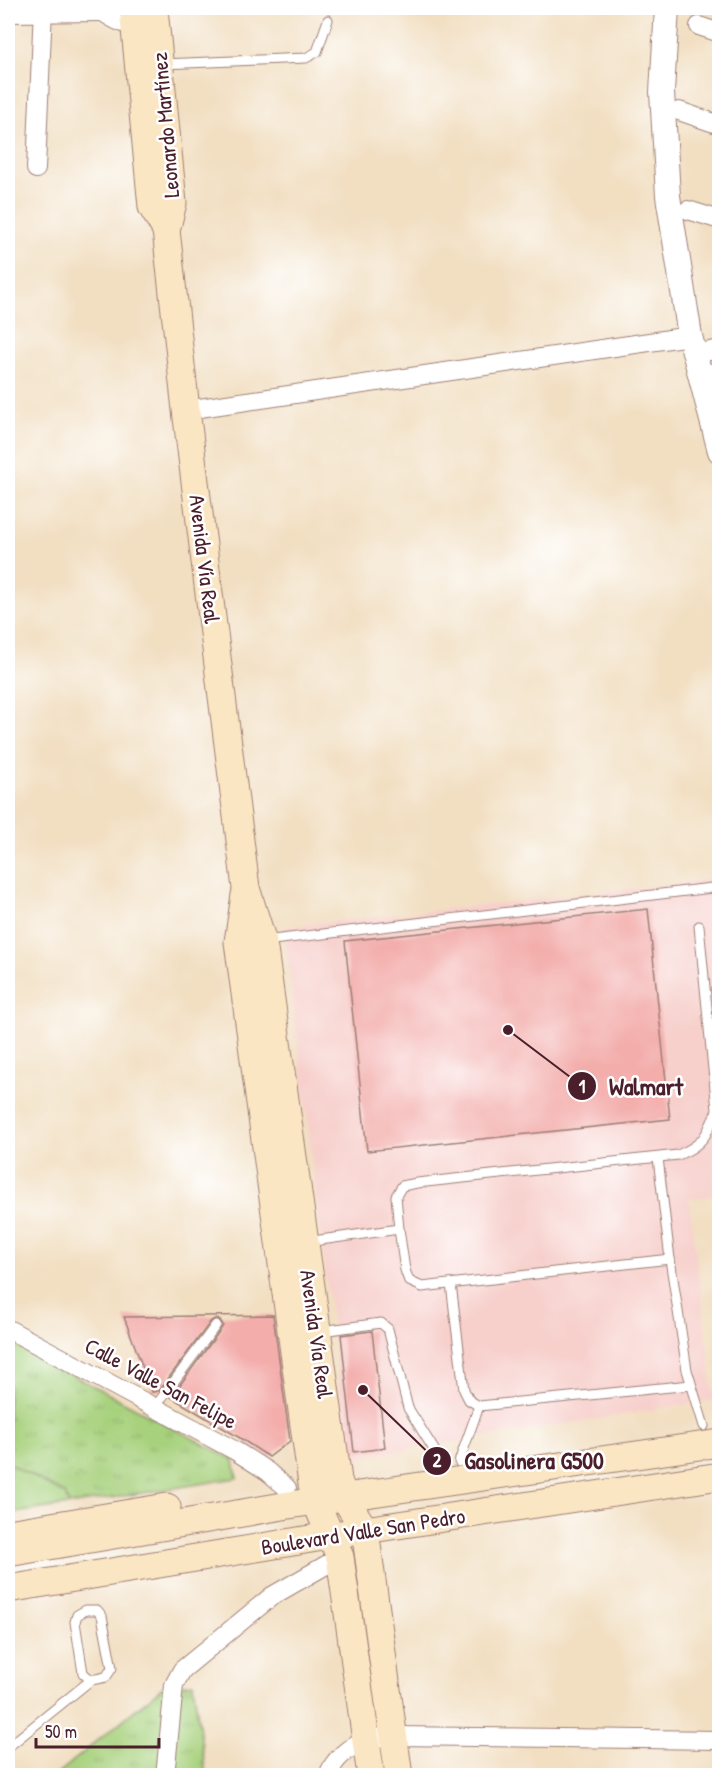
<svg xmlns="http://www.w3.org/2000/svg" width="727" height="1783" font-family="'Patrick Hand',sans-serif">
<defs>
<pattern id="grass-tufts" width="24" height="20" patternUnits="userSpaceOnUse" patternTransform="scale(1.5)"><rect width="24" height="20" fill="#a7d17d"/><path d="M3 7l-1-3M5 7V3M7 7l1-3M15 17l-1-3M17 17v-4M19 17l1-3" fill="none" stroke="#91b36c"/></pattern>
</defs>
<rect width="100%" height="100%" fill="#fff"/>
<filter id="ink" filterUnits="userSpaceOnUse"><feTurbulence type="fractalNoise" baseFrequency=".0167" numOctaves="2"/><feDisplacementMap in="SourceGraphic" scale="12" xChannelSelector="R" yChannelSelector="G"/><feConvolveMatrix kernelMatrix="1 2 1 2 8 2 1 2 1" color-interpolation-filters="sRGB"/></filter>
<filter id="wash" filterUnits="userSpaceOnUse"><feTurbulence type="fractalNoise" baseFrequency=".008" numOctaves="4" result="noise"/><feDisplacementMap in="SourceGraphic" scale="24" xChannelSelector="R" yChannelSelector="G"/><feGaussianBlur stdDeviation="1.35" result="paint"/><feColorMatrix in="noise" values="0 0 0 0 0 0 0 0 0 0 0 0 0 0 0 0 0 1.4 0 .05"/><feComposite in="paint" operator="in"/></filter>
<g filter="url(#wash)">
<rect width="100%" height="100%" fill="#f2dfc2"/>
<path fill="#f7d0cc" d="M719 879V1195L689 1199 714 1400 348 1459 284 927Z"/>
<g fill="url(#grass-tufts)" stroke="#787854" stroke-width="1.5">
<path d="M8 1341 234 1460 237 1478 69 1505 65 1494 8 1463Z"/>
<path d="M193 1683 206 1775 55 1776 163 1687Z"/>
</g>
<path fill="#a7d17d" stroke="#787854" stroke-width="1.5" d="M8 1463 65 1494 69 1505 8 1514Z"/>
<g id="blocks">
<g fill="#f3adab">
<path d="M648 909 670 1119 367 1151 345 941Z"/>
<path d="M273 1315 290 1441 269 1457 240 1438 171 1397 221 1329 223 1325 220 1320 216 1318 211 1321 159 1391 152 1392 124 1317Z"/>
<path d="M372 1331 385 1448 354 1452 341 1335Z"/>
</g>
</g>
</g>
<g filter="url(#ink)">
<use href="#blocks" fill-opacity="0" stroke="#9e7f76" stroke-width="1.5"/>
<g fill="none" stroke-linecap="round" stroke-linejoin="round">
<defs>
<g id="service">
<path d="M163 64 306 58 317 52 328 20"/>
<path d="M264 941 720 887"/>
<path d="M658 1158 670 1259"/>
<path d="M399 1229 396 1196 402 1186 417 1183 678 1155C703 1145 707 1135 717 1110L699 926"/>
<path d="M306 1242 399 1229 405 1270 409 1281 422 1287 670 1259 687 1370 704 1426"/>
<path d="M451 1284 464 1390 469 1400 479 1406 691 1385"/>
<path d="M321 1331 381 1323 388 1329 408 1408 443 1464"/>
<path d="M155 1407 216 1325"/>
<path d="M459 1462 479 1406"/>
<path d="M86 1610H97L102 1616 112 1668 106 1677 91 1680 83 1673 75 1622 77 1615Z"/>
<path d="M8 1747 91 1680"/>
</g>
<g id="minor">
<path d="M103 12C115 21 129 27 145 26"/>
<path d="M8 13 103 12 111 8"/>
<path d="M699 26 720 33"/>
<path d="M679 111 720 125"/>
<path d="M36 169 43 8"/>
<path d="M688 210 720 220"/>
<path d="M695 354 720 349"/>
<path d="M700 375 720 371"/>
<path d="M186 410 690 336"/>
<path d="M8 1329 234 1450 267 1471 287 1488"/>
<path d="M165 1776 174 1685 182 1670 272 1596 340 1557"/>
<path d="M328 1776C333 1759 350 1746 366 1740 374 1737 386 1737 395 1736L720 1740"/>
</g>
<path id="tertiary" d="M667 8 662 92 668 196 690 336 720 451"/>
<g id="secondary">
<path d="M133 8 152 207 166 230"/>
<path d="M154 8 173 203 166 230 186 410 246 888 263 942 338 1480 344 1497 365 1530 399 1776"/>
<path d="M245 895 238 942 312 1484C317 1511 330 1532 340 1557L371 1776"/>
<path d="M8 1533 167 1507"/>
<path d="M8 1553 289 1505 720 1443"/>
<path d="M8 1589 365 1530 720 1476"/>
</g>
</defs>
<use href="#service" stroke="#9e7f76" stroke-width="11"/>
<use href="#minor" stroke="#9e7f76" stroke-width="20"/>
<use href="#tertiary" stroke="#9e7f76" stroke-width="26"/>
<use href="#secondary" stroke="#9e7f76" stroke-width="29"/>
<use href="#service" stroke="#fff" stroke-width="9"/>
<use href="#minor" stroke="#fff" stroke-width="18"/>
<use href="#tertiary" stroke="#fff" stroke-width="24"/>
<use href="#secondary" stroke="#fbe6c4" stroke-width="27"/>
</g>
</g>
<g text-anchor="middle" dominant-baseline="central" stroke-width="5" stroke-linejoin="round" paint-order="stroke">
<g font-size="22" fill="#4a1f2b" stroke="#fff">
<text transform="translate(165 125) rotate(-95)">Leonardo Martínez</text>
<text transform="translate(205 559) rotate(83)">Avenida Vía Real</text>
<text transform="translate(317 1334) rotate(82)">Avenida Vía Real</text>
<text transform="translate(161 1383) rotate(28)">Calle Valle San Felipe</text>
<text transform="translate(363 1531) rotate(-9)">Boulevard Valle San Pedro</text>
</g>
</g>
<path fill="none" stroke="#4a1f2b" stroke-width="2" d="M508 1030L582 1086M363 1390L437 1461"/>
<g fill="#4a1f2b" stroke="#fff" stroke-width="2">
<circle cx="508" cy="1030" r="6"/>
<circle cx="363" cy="1390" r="6"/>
<circle cx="582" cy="1086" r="15"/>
<circle cx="437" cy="1461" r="15"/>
</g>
<g font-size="18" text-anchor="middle" font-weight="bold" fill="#fff">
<text x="582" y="1093">1</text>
<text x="437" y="1467">2</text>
</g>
<g font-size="24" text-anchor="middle" font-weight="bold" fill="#4a1f2b" stroke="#fff" stroke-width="5" stroke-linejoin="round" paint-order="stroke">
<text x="646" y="1095">Walmart</text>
<text x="534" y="1469">Gasolinera G500</text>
</g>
<rect width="727" height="1783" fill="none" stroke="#fff" stroke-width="30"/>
<path d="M36 1738v9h123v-9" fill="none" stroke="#4a1f2b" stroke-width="3"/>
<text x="45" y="1738" font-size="18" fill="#4a1f2b" stroke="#ffffff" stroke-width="4.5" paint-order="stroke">50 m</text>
</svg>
